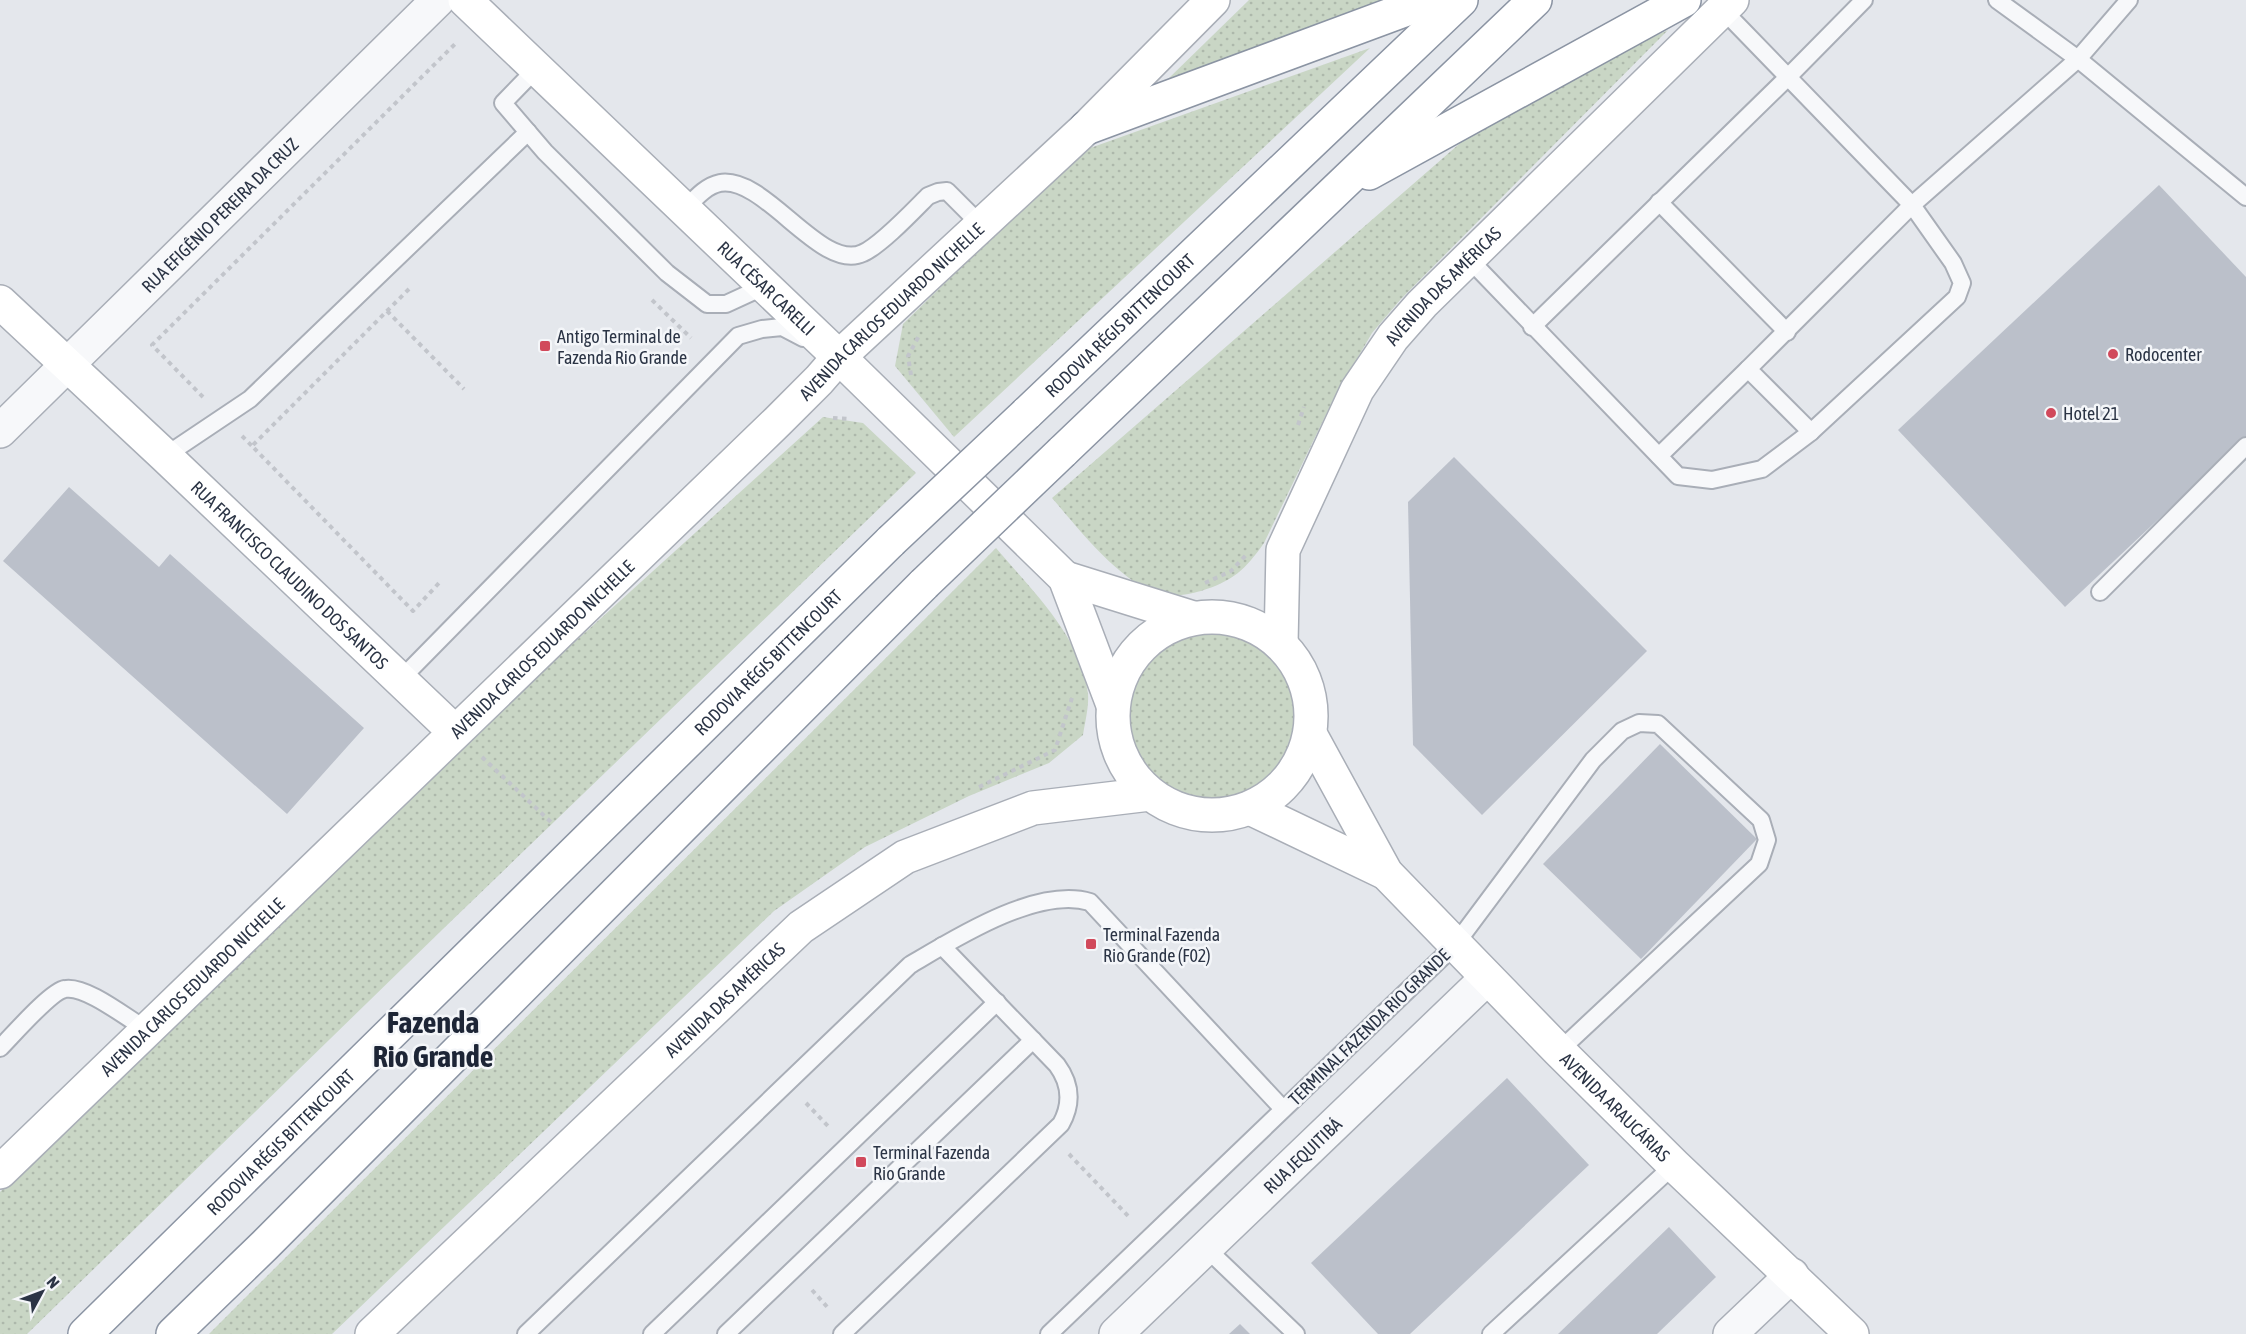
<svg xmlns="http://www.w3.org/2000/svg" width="2246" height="1334" font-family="'Asap Condensed',sans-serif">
<defs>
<pattern id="grass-dots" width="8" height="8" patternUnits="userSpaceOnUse" patternTransform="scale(1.5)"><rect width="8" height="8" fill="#c9d6c5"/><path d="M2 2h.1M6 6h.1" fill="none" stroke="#adb8ab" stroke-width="1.8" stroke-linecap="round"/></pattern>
</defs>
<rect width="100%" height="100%" fill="#e4e7ec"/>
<g fill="url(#grass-dots)">
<path d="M1249 0H1392L1385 7 1168 79Z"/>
<path d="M1668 30 1401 299 1372 333 1333 400 1264 543C1245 570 1233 581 1201 591 1190 594 1175 597 1164 595 1122 586 1079 529 1052 498L1504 105Z"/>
<path d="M1370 48 954 437 895 366 903 324 1079 152Z"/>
<path d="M823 417 863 423 916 473 443 929 27 1334H0V1192L461 745Z"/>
<path d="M996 548C1032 591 1081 636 1088 694 1089 707 1085 722 1083 735L1049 763 969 796 865 847 774 911 332 1334H209Z"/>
<circle cx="1212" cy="716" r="89"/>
</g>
<g fill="#bbc0ca">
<path d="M2159 185 2246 277V437L2065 607 1898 430Z"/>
<path d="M1454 457 1647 651 1482 815 1413 745 1408 502Z"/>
<path d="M69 487 159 567 170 554 364 728 287 814 3 561Z"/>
<path d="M1660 744 1757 839 1641 959 1543 864Z"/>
<path d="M1507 1078 1589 1165 1410 1334H1378L1311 1263Z"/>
<path d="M1669 1227 1716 1277 1657 1334H1558Z"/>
<path d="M1240 1324 1250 1334H1229Z"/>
</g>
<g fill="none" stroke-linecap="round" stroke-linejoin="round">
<defs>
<g id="service">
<path d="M1997 0 2078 59 2246 197"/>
<path d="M537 68 503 103 545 152 667 273 707 304H726L763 287"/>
<path d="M1659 202 1787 332"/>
<path d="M684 210C694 200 705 186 720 183 765 175 821 273 863 253 881 245 913 211 928 196L938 192 947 191 981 225"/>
<path d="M1468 258 1678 476 1712 480 1762 469 1811 432 1957 297 1962 283 1953 263 1912 205 1722 9"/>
<path d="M1532 327 1787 78 1864 0"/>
<path d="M1811 432 1748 369 1912 205 2078 59 2129 0"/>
<path d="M165 456 250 399 528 132"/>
<path d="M1659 456 1748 369"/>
<path d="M2100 592 2246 446"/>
<path d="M400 680 738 336 762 329 782 327 803 338"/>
<path d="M0 1048C12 1036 51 991 65 989 86 985 128 1019 147 1030"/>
<path d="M1206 1248 1296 1334"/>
<path d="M526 1334 910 965C954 939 1037 886 1090 902L1283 1109"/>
<path d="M652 1334 997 1002"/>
<path d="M726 1334 1033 1040"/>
<path d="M842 1334 1061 1124C1072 1104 1071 1084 1057 1065L942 946"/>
<path d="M1049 1334 1455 945 1593 760 1622 731 1639 723 1658 724 1761 820 1767 840 1759 864 1559 1051"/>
<path d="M1491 1334 1674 1165"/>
</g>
<g id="minor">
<path id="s1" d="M0 431 438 0"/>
<path d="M1730 1334 1792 1275"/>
</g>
<g id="tertiary">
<path id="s2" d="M1116 1334 1487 978"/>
</g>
<g id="secondary">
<path id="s3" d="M465 0 839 357 1065 578 1113 705"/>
<path id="s4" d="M0 302 165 456 455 732"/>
<path d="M1065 578 1193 618"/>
<circle cx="1212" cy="716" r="99"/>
<path id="s5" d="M1281 644 1283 550 1357 390 1393 337 1422 304 1732 0"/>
<path id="s6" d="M1310 734 1386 873 1559 1051 1674 1165 1852 1334"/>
<path d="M1250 808 1386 873"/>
<path id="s7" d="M0 1172 778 421 819 380 839 357 1086 128 1213 0"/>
<path id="s8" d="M372 1334 801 927 905 857 1033 808 1150 794"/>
</g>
<g id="motorway">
<path d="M1086 128 1431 0"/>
<path d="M1369 173 1684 0"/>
<path id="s9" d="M1026 414 1461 0"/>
<path d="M1062 452 1535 0"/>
<path id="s10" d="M85 1334 891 541"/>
<path d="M173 1334 265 1245 924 584"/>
</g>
</defs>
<use href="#service" stroke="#a9aeb7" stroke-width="20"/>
<use href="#minor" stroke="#a9aeb7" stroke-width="36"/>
<use href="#tertiary" stroke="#a9aeb7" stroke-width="36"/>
<use href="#secondary" stroke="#a9aeb7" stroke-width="36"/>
<use href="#motorway" stroke="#8b94a3" stroke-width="36"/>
<g stroke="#c2c5cb" stroke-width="4" stroke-dasharray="4.5 4.5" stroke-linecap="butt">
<path d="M409 289 252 446 413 611 439 583"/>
<path d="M652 300 691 338"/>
<path d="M387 311 464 389"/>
<path d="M911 375 908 356 920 334"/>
<path d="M203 397 152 345 457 42"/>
<path d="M833 418 850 419"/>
<path d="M1298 425 1304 407"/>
<path d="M242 436 252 446"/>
<path d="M1205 583 1231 571 1247 554"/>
<path d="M482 757 553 824"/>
<path d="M979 787 1055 750 1072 698"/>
<path d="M806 1103 828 1126"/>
<path d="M1069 1154 1130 1218"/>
<path d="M812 1290 829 1309"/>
</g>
<use href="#service" stroke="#f7f8fa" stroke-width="16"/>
<use href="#minor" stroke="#f7f8fa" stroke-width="33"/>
<use href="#tertiary" stroke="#f7f8fa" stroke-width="33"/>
<use href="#secondary" stroke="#fff" stroke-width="33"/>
<use href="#motorway" stroke="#fff" stroke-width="33"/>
<defs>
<g id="motorway-bridge">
<path d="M891 541 1026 414"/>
<path d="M924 584 1062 452"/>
</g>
</defs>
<use href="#motorway-bridge" stroke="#8b94a3" stroke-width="36" stroke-linecap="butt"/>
<use href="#motorway-bridge" stroke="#fff" stroke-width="33"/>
</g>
<g fill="#d1495b" stroke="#f4f6f9" stroke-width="2">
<rect x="539" y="340" width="12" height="12" rx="3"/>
<circle cx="2113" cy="354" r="6"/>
<circle cx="2051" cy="413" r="6"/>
<rect x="1085" y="938" width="12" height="12" rx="3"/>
<rect x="855" y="1156" width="12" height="12" rx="3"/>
</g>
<g text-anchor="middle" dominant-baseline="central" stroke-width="5" stroke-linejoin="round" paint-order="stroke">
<g font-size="18" fill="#2b3445" stroke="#f4f6f9">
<text stroke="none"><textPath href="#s1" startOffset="308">RUA EFIGÊNIO PEREIRA DA CRUZ</textPath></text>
<text stroke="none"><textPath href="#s5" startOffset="406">AVENIDA DAS AMÉRICAS</textPath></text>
<text stroke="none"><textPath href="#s3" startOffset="417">RUA CÉSAR CARELLI</textPath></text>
<text stroke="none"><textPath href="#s7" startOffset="1239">AVENIDA CARLOS EDUARDO NICHELLE</textPath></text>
<text stroke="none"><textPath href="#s9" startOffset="129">RODOVIA RÉGIS BITTENCOURT</textPath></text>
<text stroke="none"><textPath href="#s4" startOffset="398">RUA FRANCISCO CLAUDINO DOS SANTOS</textPath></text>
<text stroke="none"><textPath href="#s7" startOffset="753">AVENIDA CARLOS EDUARDO NICHELLE</textPath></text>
<text stroke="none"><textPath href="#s10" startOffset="958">RODOVIA RÉGIS BITTENCOURT</textPath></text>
<text stroke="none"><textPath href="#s7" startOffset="267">AVENIDA CARLOS EDUARDO NICHELLE</textPath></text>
<text stroke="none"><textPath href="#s8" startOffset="486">AVENIDA DAS AMÉRICAS</textPath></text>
<text transform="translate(1369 1027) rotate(-44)">TERMINAL FAZENDA RIO GRANDE</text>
<text stroke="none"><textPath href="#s6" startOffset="486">AVENIDA ARAUCÁRIAS</textPath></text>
<text stroke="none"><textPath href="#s10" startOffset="274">RODOVIA RÉGIS BITTENCOURT</textPath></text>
<text stroke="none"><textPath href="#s2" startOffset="258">RUA JEQUITIBÁ</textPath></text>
</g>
<g font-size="18" fill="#2b3445" stroke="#f4f6f9" text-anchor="start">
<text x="557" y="336">Antigo Terminal de<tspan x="557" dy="21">Fazenda Rio Grande</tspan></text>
<text x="2125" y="354">Rodocenter</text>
<text x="2063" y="413">Hotel 21</text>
<text x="1103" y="934">Terminal Fazenda<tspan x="1103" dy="21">Rio Grande (F02)</tspan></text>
<text x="873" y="1152">Terminal Fazenda<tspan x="873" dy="21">Rio Grande</tspan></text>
</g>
<g font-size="30" font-weight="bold" fill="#1d2536" stroke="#f4f6f9">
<text x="433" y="1022">Fazenda<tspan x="433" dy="34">Rio Grande</tspan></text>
</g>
</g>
<g transform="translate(42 1292) rotate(49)" stroke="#f4f6f9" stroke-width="4.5" paint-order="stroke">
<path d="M0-4.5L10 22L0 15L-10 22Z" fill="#2b3445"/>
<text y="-9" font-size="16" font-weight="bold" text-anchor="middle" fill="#2b3445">N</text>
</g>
</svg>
